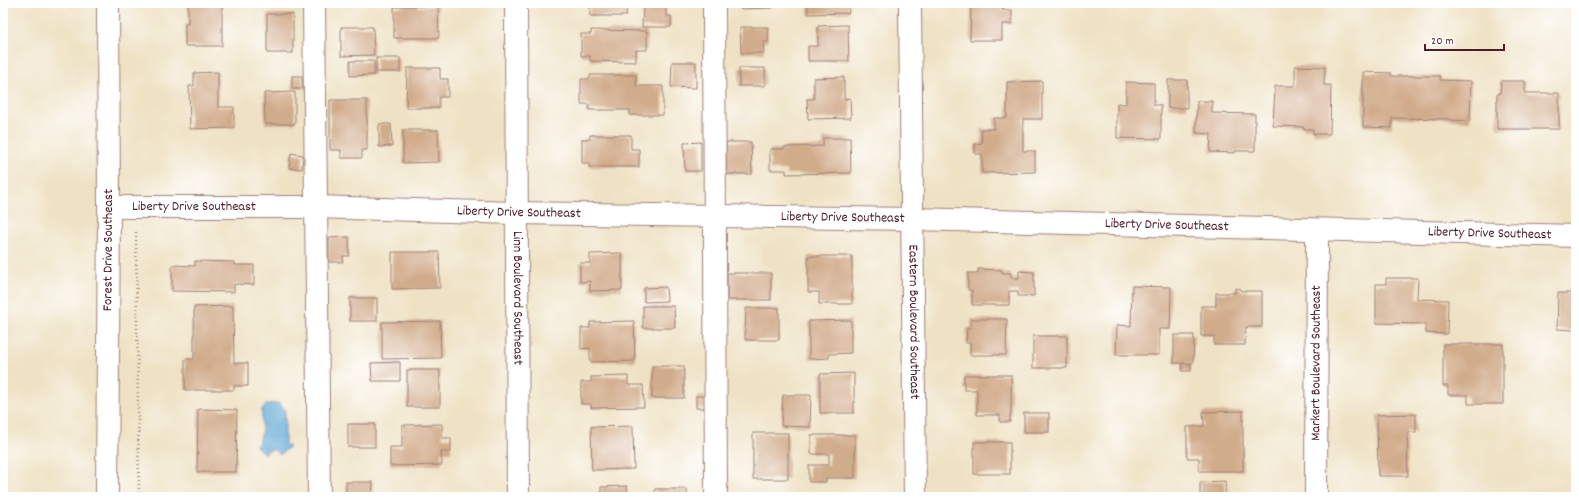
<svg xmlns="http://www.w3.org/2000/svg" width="1579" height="500" font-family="Dekko,sans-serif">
<rect width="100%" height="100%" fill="#fff"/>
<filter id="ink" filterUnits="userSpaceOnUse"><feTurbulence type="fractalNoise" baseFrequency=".025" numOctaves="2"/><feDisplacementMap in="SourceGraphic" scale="8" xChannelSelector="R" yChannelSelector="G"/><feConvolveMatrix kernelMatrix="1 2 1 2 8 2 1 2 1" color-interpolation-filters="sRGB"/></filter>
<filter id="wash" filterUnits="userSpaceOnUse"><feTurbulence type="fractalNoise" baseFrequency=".012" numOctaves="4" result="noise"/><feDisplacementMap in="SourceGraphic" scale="16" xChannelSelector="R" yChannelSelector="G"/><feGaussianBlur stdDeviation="0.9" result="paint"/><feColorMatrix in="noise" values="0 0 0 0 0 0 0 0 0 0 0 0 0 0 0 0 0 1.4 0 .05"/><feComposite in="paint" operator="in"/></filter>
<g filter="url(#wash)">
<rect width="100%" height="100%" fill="#efe2c4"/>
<path fill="#5ca5d3" stroke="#53627f" d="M279 403 285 410V443L289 447 280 455C275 448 270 448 264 454L256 446C264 437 261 420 262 409L267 404Z"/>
<g id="blocks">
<g fill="#d1ac8b">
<path d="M188 3H222V46H185V24H188Z"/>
<path d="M590 3H627L626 16H590Z"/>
<path d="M740 3H771L772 8 740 9Z"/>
<path d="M808 3H848L849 13 808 14Z"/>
<path d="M971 3H1002V10H1012V24H1002V40H970Z"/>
<path d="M438 6 439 38H394V7Z"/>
<path d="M643 6H666V16H671V27H642Z"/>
<rect x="267" y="14" width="26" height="39"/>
<path d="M848 25 849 61H808V46H818V26Z"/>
<path d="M341 27H373L374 55 341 56Z"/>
<path d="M740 27H768V42H763L764 53H741Z"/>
<path d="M591 30 647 31V50H636V62L590 61V56H581V34H591Z"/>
<rect x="376" y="58" width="24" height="14"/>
<path d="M350 61H374V75L350 76Z"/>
<path d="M672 62H696V88L671 87Z"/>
<path d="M1295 66 1325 67 1324 85H1331L1330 134H1313V129H1304V127L1273 126 1275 86H1295Z"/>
<path d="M407 68H440V79H448V97H439V108H406Z"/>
<rect x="739" y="68" width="26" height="18"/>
<path d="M218 72V107H234V128L190 129 189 86H194V73Z"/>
<path d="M1363 72 1391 73V76H1440V80L1471 81 1470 121 1451 120V119L1392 118V128L1363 127Z"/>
<path d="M590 75H636V86H663V115H630V110H589V104H581V79H590Z"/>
<rect x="292" y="76" width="10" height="13"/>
<path d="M844 77V99L850 98 851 118 808 119 807 99H814V78Z"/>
<rect x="1168" y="80" width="19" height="28"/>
<path d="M1042 81V119H1023V151H1035V172L982 173V154H975V144L982 143 981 129H994V118H1007V82Z"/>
<path d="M1501 81H1525V93H1559V129H1497V94H1500Z"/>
<path d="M1126 82 1154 83V105H1161V139L1117 138V103L1126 104Z"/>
<path d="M295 92V124H265L264 93Z"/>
<path d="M330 100H367V150H362V158H341V150H330Z"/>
<path d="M1197 101H1212V113L1255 114V151H1235V153L1210 152 1211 134 1196 133Z"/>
<path d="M379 124H391L392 146 379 147Z"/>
<path d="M403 130H438L439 162 403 163Z"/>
<path d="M590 135H631V149H639V167H589V163H582V139H590Z"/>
<path d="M823 138H850L851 173 786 174V170H770V149H784V147L823 146Z"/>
<path d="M701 142V171H685L684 143Z"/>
<path d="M726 142H751L752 174H726Z"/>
<path d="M291 153 303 155 302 169 289 168Z"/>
<path d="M349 237V256H343V262H329V238Z"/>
<path d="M392 252H439L440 288 392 289Z"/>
<path d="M622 253V290L590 291V281L580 282V263H590V254Z"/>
<path d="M808 256H852V304H819V292H808Z"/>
<path d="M195 261 235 262V265H254V285L234 284V292L172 291V265L195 266Z"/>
<path d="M978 269 1002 270V273H1011V278H1019V271L1034 272V296H1018V291H1009V305H972V290H968V273H978Z"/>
<rect x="727" y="273" width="44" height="27"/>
<path d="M1386 278H1418L1417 299 1448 300 1447 334 1426 333V324L1376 323V284H1386Z"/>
<path d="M1132 286 1171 287 1170 329H1159V355H1116L1117 325 1131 326Z"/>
<path d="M666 287 667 301 644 302V288Z"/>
<path d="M1235 288 1241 289V291H1262V327H1246L1245 345H1214V336H1201V306H1216V293H1235Z"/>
<path d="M1558 293H1576V330L1557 329Z"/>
<rect x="350" y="298" width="27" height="23"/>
<path d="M233 306 234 363H248V386H234V390H185V359H194V307Z"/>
<path d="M643 306H674L675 328H643Z"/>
<path d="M746 308H779V340H745Z"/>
<path d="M971 319H1007L1006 355H970V343H966L967 328H971Z"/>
<path d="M851 320V353L829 354V358L809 359V321Z"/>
<path d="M440 321 441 358 382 359V322Z"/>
<path d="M634 321 635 361 590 362V348L581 349V328H590V322Z"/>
<path d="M1174 335H1194L1193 363H1174Z"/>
<rect x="1033" y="336" width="34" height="32"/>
<path d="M1443 344H1503V404H1468V395H1448V386H1443Z"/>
<path d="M400 362V381H372L371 363Z"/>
<rect x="1182" y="364" width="9" height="7"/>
<rect x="652" y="366" width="32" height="32"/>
<rect x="407" y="370" width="33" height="37"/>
<path d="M854 373V413H820V374Z"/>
<path d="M964 375H1011V415H1010V422H1000V415H977V390H964Z"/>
<path d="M628 376V385H643L644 407 591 408V404H581V382H591V377Z"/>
<path d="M783 395H811L810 427 781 426Z"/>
<rect x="696" y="396" width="9" height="12"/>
<path d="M198 409 237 410 236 472H197Z"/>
<path d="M1243 411V471H1199V458H1187V427L1204 426 1203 412Z"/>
<rect x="1024" y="413" width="25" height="19"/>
<path d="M1416 414V432H1407L1408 476H1378L1377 415Z"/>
<rect x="348" y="424" width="27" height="23"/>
<path d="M442 424V438H451V452H441L442 465 390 466V447H402V425Z"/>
<path d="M633 426 634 469 592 470 591 427Z"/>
<rect x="753" y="433" width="35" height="46"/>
<path d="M811 435H855V478H826V482H809V465H829V454H811Z"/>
<rect x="974" y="442" width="36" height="32"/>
<path d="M1225 481 1226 497H1200V482Z"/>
<path d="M346 482H373L372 497H346Z"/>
<path d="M627 486 628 497H601V487Z"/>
<rect x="655" y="489" width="32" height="8"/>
</g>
</g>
</g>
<g filter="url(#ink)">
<use href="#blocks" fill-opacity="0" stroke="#9c8078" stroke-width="1"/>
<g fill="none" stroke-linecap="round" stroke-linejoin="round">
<defs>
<g id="minor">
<path d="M314 3 319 497"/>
<path id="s1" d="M516 3 518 497"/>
<path d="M714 3 716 497"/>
<path id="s2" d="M910 3 915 497"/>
<path id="s3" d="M109 207H316L516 213 912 219 1576 236"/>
<path id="s4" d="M107 497 109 207 108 3"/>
<path id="s5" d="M1316 497 1317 230"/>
</g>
</defs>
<use href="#minor" stroke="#9c8078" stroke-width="24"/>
<path stroke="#9c8078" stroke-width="2.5" stroke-dasharray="1 3" stroke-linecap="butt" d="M136 232 139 497"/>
<use href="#minor" stroke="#fff" stroke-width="22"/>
</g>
</g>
<g text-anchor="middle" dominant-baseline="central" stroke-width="3" stroke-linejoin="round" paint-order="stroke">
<g font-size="14" fill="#4a1f2b" stroke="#fff">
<text stroke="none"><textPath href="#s3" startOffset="85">Liberty Drive Southeast</textPath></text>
<text stroke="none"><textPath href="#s3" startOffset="410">Liberty Drive Southeast</textPath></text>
<text stroke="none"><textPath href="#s3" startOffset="734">Liberty Drive Southeast</textPath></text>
<text stroke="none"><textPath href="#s3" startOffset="1058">Liberty Drive Southeast</textPath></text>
<text stroke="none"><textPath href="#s3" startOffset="1381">Liberty Drive Southeast</textPath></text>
<text stroke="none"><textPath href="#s4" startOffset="247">Forest Drive Southeast</textPath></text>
<text stroke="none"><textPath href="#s1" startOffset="295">Linn Boulevard Southeast</textPath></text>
<text stroke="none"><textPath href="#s2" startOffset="319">Eastern Boulevard Southeast</textPath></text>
<text stroke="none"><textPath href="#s5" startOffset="134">Markert Boulevard Southeast</textPath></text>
</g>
</g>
<rect width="1579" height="500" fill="none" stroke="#fff" stroke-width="16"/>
<path d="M1425 44v6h79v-6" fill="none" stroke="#4a1f2b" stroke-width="2"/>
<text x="1431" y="44" font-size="12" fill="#4a1f2b" stroke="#ffffff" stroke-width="3" paint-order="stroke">20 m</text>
</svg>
